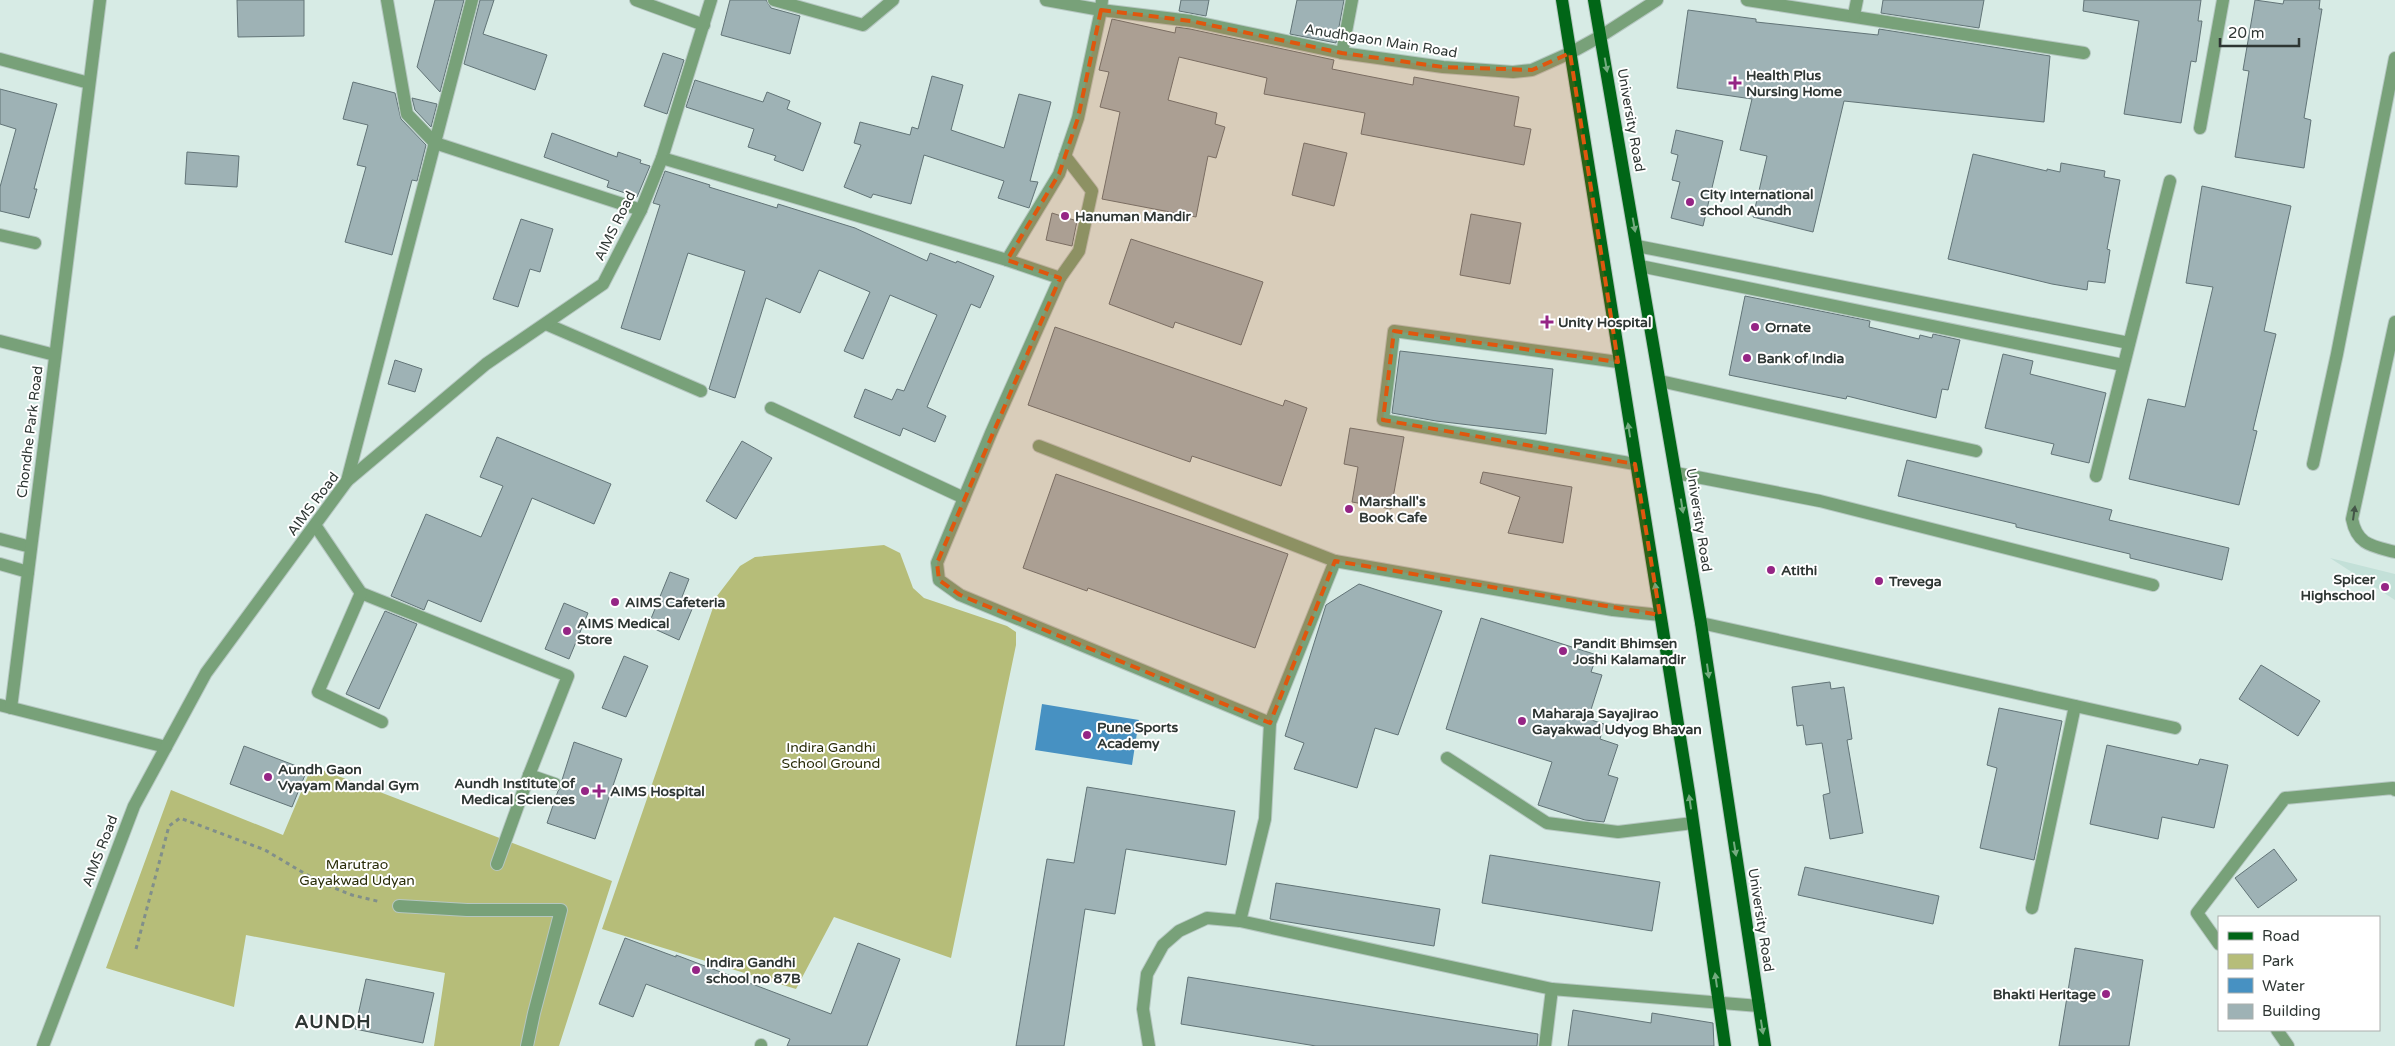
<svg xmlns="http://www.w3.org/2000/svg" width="2395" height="1046" font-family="'Varela Round',sans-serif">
<rect width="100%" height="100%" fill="#d7ebe5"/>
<path fill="#c3e0d8" d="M2330 558 2395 574V600Z"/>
<g fill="#b6bd79">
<path d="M884 545 900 553 913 588 924 598 1007 626 1016 632V645L951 958 834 917 796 989 602 929 717 596 740 566 755 557Z"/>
<path d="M312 766 612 881 559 1046H434L445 973 246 935 234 1007 106 968 171 790 283 835Z"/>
</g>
<path fill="#4791c2" d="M1042 704 1139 720 1132 765 1035 750Z"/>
<g fill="#9eb2b5" stroke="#627477">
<path d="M237 0H304V36L238 37Z"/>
<path d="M435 0H464L440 92 417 67Z"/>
<path d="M480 0H494L483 34 547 55 535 90 464 64Z"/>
<path d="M730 0H766L771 8 800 16 790 54 721 35Z"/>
<path d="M1181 0H1209L1206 16 1179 11Z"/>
<path d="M1297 0H1344L1336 43 1290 34Z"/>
<path d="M1883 0H1984L1979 28 1881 13Z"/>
<path d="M2084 0H2201L2198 21H2202L2196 62 2191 61 2181 123 2124 114 2139 21 2083 11Z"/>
<path d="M2255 0 2283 4 2284 0H2320L2319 9H2322L2304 118 2311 120 2304 168 2235 157 2249 71 2243 70Z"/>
<path d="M1688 10 1756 19V22L1878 35 1879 29 2050 56 2044 122 1844 101 1813 232 1753 217 1767 156 1740 150 1752 99 1677 88Z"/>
<path d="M1112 19 1175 33 1176 27 1190 29 1334 60 1332 69 1362 75 1413 85 1414 77 1519 97 1514 126 1531 129 1524 165 1361 134 1365 113 1264 94 1267 78 1179 57 1168 100 1217 113 1215 124 1225 127 1216 158 1208 156 1196 217 1102 199 1120 112 1100 107 1109 72 1099 70Z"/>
<path d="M663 53 684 60 667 114 644 106Z"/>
<path d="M932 76 963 85 951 130 1004 148 1019 94 1051 102 1030 181 1038 182 1029 208 998 198 1004 181 924 155 911 204 873 194 871 198 844 187 861 145 854 143 860 122 910 135 912 127 918 129Z"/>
<path d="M695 80 763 102 767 92 790 101 787 109 821 123 803 171 774 160 776 156 748 147 754 129 686 107Z"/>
<path d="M353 82 395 93 401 119 426 145 417 181 412 180 392 255 345 242 366 167 357 165 368 125 343 119Z"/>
<path d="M0 89 57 104 34 189H37L29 218 0 211V187L16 129 0 124Z"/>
<path d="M412 98 437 104 431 127 415 110Z"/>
<path d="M1676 130 1723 141 1703 226 1671 218 1680 182 1672 180 1678 155 1671 153Z"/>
<path d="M552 133 617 157 618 152 641 160 640 163 650 166 637 197 607 187 609 181 544 157Z"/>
<path d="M1304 143 1347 153 1334 206 1292 195Z"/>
<path d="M187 152 239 156 237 187 185 184Z"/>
<path d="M1973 154 2047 171V169L2060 172 2061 163 2105 171 2104 177 2120 180 2107 249 2110 250 2105 283 2088 281 2087 290 2052 284 1948 259Z"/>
<path d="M665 171 710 185 709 187 777 208 778 204 855 228 927 261 930 253 956 263 957 261 994 276 980 308 971 304 927 407 946 416 935 442 903 428 900 436 854 417 865 389 892 400 897 389 904 391 937 315 890 295 863 359 844 351 870 292 819 270 800 313 766 298 735 398 709 389 745 271 688 253 660 340 621 328 660 205 653 203Z"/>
<path d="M2202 186 2291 206 2264 331 2276 334 2253 430 2257 431 2239 505 2129 479 2148 399 2185 407 2213 287 2186 283Z"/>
<path d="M1052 213 1077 221 1072 246 1046 240Z"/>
<path d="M1471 214 1521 223 1510 284 1460 275Z"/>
<path d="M521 219 553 229 540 272 530 269 518 307 493 299Z"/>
<path d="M1131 239 1263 282 1241 345 1175 322 1173 328 1109 304Z"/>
<path d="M1745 296 1870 321 1869 327 1919 339 1920 335 1932 338 1933 334 1960 340 1948 390 1942 389 1936 418 1847 396 1846 399 1729 375Z"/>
<path d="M1055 327 1283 406 1285 400 1307 408 1281 486 1192 456 1190 462 1028 405Z"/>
<path d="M1400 351 1553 369 1546 434 1436 421 1392 413Z"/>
<path d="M2003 354 2033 361 2030 374 2106 393 2089 463 2051 454 2054 444 1985 428Z"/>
<path d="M395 360 422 369 415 392 388 384Z"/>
<path d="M1350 428 1404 437 1391 509 1352 502 1358 467 1344 464Z"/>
<path d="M497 437 611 484 594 524 532 498 481 622 428 600 424 610 391 596 426 514 481 537 503 486 480 477Z"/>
<path d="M742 441 772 458 736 519 706 501Z"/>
<path d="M1907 460 2112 510 2109 520 2229 548 2222 580 2130 558V554L2016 527V524L1898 496Z"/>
<path d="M1483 472 1572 487 1563 543 1508 533 1520 497 1480 483Z"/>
<path d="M1056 474 1288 554 1255 648 1088 588 1087 591 1023 568Z"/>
<path d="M670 572 689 579 682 597 695 602 679 640 648 626Z"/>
<path d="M1359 584 1442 611 1398 735 1375 728 1357 788 1294 769 1304 743 1285 736 1326 605Z"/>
<path d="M564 603 588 613 569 659 545 649Z"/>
<path d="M385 611 417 624 379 709 346 694Z"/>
<path d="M1481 618 1597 655 1591 672 1602 675 1588 719 1604 724 1600 739 1618 745 1608 775 1618 778 1604 822 1585 820 1538 805 1552 762 1446 729Z"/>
<path d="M624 656 648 666 626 717 602 708Z"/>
<path d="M2261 665 2320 701 2298 736 2239 699Z"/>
<path d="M1830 682 1831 689 1844 687 1852 739 1847 740 1863 833 1830 839 1823 795 1830 793 1822 743 1806 745 1803 725 1797 726 1792 687Z"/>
<path d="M1999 708 2062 721 2034 860 1980 848 1997 768 1987 765Z"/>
<path d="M574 742 622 759 595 839 547 823 558 791 563 786 562 780Z"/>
<path d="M2107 745 2198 765 2200 759 2228 765 2214 828 2162 817 2158 839 2090 824Z"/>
<path d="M244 746 307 770 292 807 230 784Z"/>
<path d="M1087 787 1235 811 1226 865 1126 849 1115 914 1085 909 1064 1046H1016L1047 859 1074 863Z"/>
<path d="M2274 849 2297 880 2258 908 2235 878Z"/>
<path d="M1490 855 1660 882 1652 931 1482 903Z"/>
<path d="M1805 867 1939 896 1933 924 1798 895Z"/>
<path d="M1276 883 1440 909 1434 946 1270 919Z"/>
<path d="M625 938 676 957V955L831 1014 858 943 900 959 867 1046H787L790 1039 646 984 633 1017 599 1004Z"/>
<path d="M2075 948 2143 960 2129 1046H2059Z"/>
<path d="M1188 977 1538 1034 1537 1046H1316L1181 1024Z"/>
<path d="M366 979 434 993 423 1043 355 1029Z"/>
<path d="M1573 1010 1651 1023 1652 1013 1713 1023 1714 1046H1568Z"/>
</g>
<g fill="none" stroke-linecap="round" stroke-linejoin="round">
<defs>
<g id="minor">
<path d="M387 0 407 114 435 143 641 210"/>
<path d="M636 0 704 25"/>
<path d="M774 0 863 25 893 0"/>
<path d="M1046 0 1101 10 1191 21 1342 53 1443 67 1513 72 1532 70 1570 53 1601 36 1657 0"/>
<path d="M1747 0 2084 53"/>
<path d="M1854 15 1857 0"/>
<path d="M1342 53 1352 0"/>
<path d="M0 59 89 83"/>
<path d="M2200 128 2223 0"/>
<path d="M662 158 1007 260 1059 174 1078 118 1101 10 1102 0"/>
<path d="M0 235 35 243"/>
<path d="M1637 246 2129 343"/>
<path d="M1007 260 1060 278 991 433 937 563 939 580 960 595 1270 723 1335 561"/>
<path d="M1640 266 2123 365"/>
<path d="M1060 278 1079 251 1092 191 1065 156"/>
<path d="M2395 322 2352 519C2357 545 2372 546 2395 552"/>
<path d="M546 324 701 391"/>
<path d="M0 341 55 355"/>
<path d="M1618 362 1394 331 1383 420 1635 464"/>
<path d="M1660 381 1976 451"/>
<path d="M771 408 964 498"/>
<path d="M1039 446 1335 561 1613 610 1660 615"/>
<path d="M2313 464 2337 354 2395 58"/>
<path d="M1676 473 1820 501 2153 585"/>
<path d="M2096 476 2170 181"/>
<path d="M347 481 472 0"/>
<path d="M315 525 361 593 568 676 529 775 555 784"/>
<path d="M0 539 31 547"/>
<path d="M0 564 28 572"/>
<path d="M361 593 318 692 382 722"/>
<path d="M1701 623 2175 728"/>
<path d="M0 705 166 747"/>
<path d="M11 708 100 0"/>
<path d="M1447 758 1547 823 1618 832 1693 823"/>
<path d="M497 864 529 775"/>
<path d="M399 906 467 910H561L534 1013 527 1046"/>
<path d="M2032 908 2075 706"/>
<path d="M1240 921 1265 819 1270 723"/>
<path d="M2219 944 2197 913 2285 798 2393 788 2395 790"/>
<path d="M2277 1030 2288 1046"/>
<path d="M43 1046 134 806 206 673 347 481 486 364 603 284 641 210 662 158 711 0"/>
<path d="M761 1046V1045"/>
<path d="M1149 1046 1143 1009 1147 974 1163 945 1179 931 1207 918 1240 921 1552 989"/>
<path d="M1545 1046 1552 989 1759 1006"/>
</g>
<g id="major">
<path d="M1562 0 1689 793 1725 1046"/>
<path d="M1594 0 1701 623 1765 1046"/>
</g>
</defs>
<use href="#minor" stroke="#b5c7c1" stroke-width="14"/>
<use href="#major" stroke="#b5c7c1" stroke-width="14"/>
<path stroke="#818f8a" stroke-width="3" stroke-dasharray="4 4" stroke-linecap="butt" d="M136 949 169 826 180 818 265 850 319 882 352 895 381 902"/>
<use href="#minor" stroke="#78a179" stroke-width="12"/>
<use href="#major" stroke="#016617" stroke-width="12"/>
</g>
<defs><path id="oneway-solid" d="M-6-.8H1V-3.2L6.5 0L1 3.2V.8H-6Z" transform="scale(1.25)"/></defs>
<g fill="#73ab7f">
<use href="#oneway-solid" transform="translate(1606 65) rotate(80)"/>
<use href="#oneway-solid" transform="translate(1634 225) rotate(80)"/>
<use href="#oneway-solid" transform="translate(1629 430) rotate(-99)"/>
<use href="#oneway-solid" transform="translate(1682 506) rotate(81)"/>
<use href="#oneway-solid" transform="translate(1656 590) rotate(-99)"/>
<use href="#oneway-solid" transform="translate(1708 671) rotate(82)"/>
<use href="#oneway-solid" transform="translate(1690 802) rotate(-98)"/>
<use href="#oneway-solid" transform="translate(1735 849) rotate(81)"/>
<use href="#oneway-solid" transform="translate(1716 980) rotate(-98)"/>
<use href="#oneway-solid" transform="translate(1762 1027) rotate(81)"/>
</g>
<use fill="#445648" href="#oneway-solid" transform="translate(2354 513) rotate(-82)"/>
<path fill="#df570e" fill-opacity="0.2" stroke="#df570e" stroke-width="4" stroke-dasharray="10 6" stroke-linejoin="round" d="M1101 10 1191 21 1342 53 1443 67 1532 70 1570 53 1618 362 1394 331 1383 420 1635 464 1660 615 1335 561 1270 723 960 595 939 580 937 563 1060 278 1007 260 1059 174 1078 118Z"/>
<g fill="#952585" stroke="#fff" stroke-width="2">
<path d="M1732.5 75.5h5v5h5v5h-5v5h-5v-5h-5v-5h5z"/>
<circle cx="1690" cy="202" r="5"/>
<circle cx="1065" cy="216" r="5"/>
<path d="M1544.5 314.5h5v5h5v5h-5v5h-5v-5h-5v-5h5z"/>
<circle cx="1755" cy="327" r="5"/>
<circle cx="1747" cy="358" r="5"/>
<circle cx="1349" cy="509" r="5"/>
<circle cx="1771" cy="570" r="5"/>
<circle cx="1879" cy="581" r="5"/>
<circle cx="2385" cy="587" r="5"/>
<circle cx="615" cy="602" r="5"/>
<circle cx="567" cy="631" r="5"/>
<circle cx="1563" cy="651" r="5"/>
<circle cx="1522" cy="721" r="5"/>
<circle cx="1087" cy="735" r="5"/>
<circle cx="268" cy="777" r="5"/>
<circle cx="585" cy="791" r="5"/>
<path d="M596.5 783.5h5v5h5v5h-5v5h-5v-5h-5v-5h5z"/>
<circle cx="696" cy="970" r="5"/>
<circle cx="2106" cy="994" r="5"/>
</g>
<g text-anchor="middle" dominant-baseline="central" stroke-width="4" stroke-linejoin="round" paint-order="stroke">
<g font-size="14" fill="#2e3633" stroke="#fff">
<text transform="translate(1381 41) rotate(9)">Anudhgaon Main Road</text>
<text transform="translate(1631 120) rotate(80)">University Road</text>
<text transform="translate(615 226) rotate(-64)">AIMS Road</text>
<text transform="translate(30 432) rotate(-83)">Chondhe Park Road</text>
<text transform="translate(313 504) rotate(-53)">AIMS Road</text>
<text transform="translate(1699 520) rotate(81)">University Road</text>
<text transform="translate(100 851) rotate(-69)">AIMS Road</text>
<text transform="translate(1761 920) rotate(81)">University Road</text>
</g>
<g font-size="14" font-weight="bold" fill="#2e3633" stroke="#fff" text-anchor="start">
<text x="1746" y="75">Health Plus<tspan x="1746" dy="16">Nursing Home</tspan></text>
<text x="1700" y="194">City international<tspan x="1700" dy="16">school Aundh</tspan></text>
<text x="1075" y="216">Hanuman Mandir</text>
<text x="1558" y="322">Unity Hospital</text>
<text x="1765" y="327">Ornate</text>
<text x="1757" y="358">Bank of India</text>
<text x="1359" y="501">Marshall's<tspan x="1359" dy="16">Book Cafe</tspan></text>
<text x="1781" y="570">Atithi</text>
<text x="2375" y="579" text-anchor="end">Spicer<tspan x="2375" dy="16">Highschool</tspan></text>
<text x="1889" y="581">Trevega</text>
<text x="625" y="602">AIMS Cafeteria</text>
<text x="577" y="623">AIMS Medical<tspan x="577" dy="16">Store</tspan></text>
<text x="1573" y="643">Pandit Bhimsen<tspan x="1573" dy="16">Joshi Kalamandir</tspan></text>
<text x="1532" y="713">Maharaja Sayajirao<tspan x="1532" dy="16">Gayakwad Udyog Bhavan</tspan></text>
<text x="1097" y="727">Pune Sports<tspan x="1097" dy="16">Academy</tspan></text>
<text x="278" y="769">Aundh Gaon<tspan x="278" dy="16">Vyayam Mandal Gym</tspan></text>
<text x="575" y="783" text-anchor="end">Aundh Institute of<tspan x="575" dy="16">Medical Sciences</tspan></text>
<text x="610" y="791">AIMS Hospital</text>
<text x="706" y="962">Indira Gandhi<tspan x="706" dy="16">school no 87B</tspan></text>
<text x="2096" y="994" text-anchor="end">Bhakti Heritage</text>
</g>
<g font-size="14" fill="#292c08" stroke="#fff">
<text x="831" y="747">Indira Gandhi<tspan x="831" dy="16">School Ground</tspan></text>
<text x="357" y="864">Marutrao<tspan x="357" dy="16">Gayakwad Udyan</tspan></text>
</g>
<g font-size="19" font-weight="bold" letter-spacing="1" fill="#2e3633" stroke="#fff">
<text x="333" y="1022">AUNDH</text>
</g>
</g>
<rect x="2218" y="916" width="162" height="115" fill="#ffffff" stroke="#abafad"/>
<rect x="2228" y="932" width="25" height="8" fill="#016617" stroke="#abafad"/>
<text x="2262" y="941" font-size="15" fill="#2e3633">Road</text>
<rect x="2228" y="954" width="25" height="15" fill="#b6bd79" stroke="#abafad"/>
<text x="2262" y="966" font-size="15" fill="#2e3633">Park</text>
<rect x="2228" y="978" width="25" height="15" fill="#4791c2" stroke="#abafad"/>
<text x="2262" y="991" font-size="15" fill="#2e3633">Water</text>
<rect x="2228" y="1004" width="25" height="15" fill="#9eb2b5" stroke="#abafad"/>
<text x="2262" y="1016" font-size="15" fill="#2e3633">Building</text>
<path d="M2220 38v8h79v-8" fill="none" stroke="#2e3633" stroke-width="2.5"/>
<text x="2228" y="38" font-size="15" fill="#2e3633" stroke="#ffffff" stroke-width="4" paint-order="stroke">20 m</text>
</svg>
